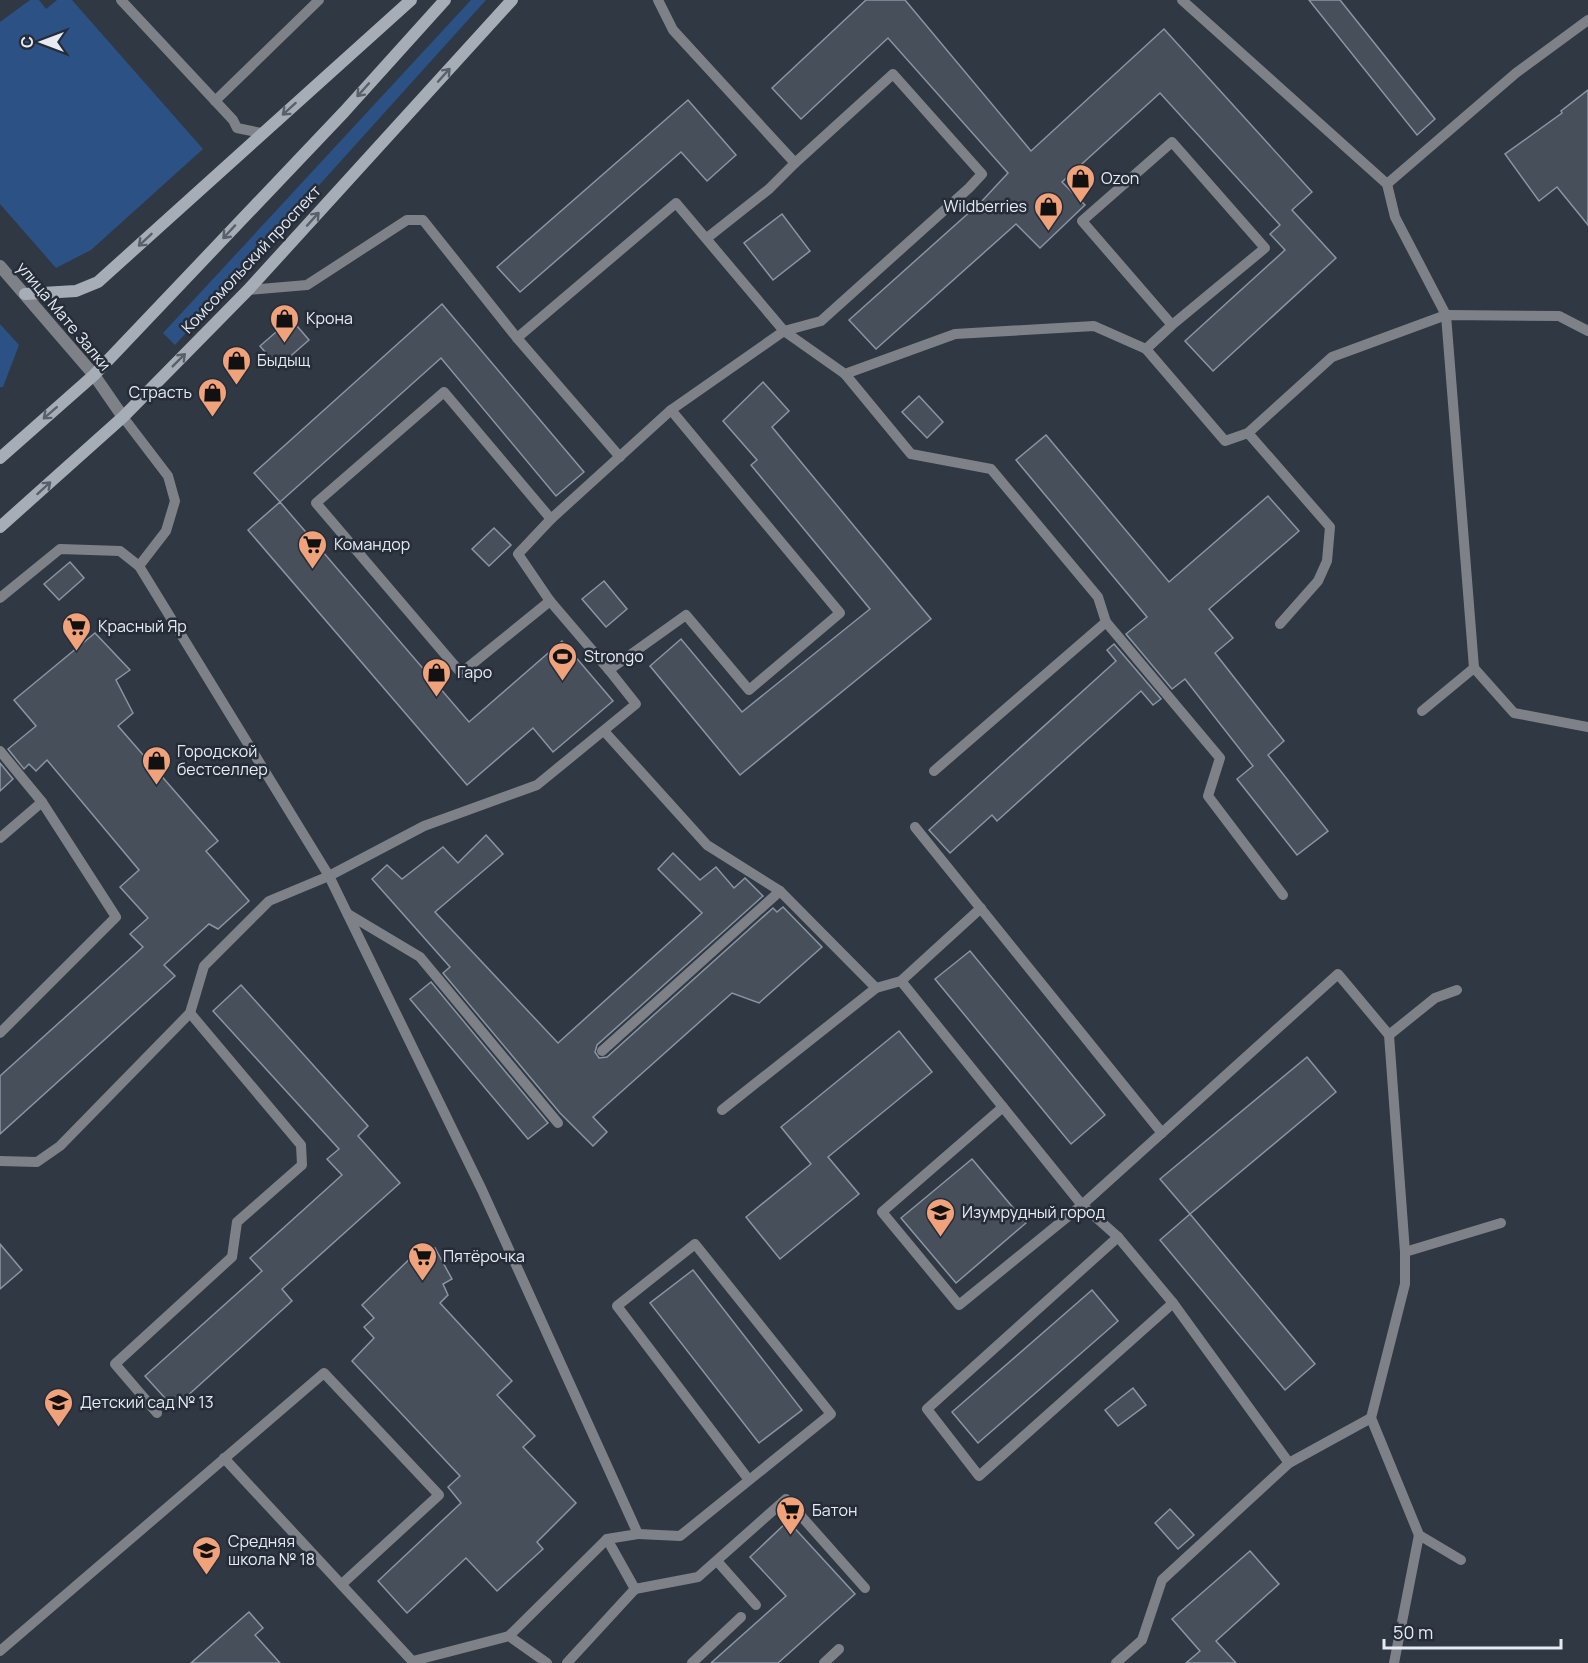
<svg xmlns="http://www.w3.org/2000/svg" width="1588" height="1663" font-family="Manrope,sans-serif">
<rect width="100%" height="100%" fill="#2f3843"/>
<g fill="#2c5185">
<path d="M30 0H39L46 9 57 0H72L203 149 91 250 56 268 0 204V22Z"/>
<path d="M471 0H486L175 345 163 333Z"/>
<path d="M0 324 19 345 3 387H0Z"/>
</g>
<g fill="#474f5b" stroke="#8b94a2" stroke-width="1.5">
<path d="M866 0H905L1031 151 1164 29 1312 192 1292 210 1336 258 1213 371 1185 341 1285 250 1270 234 1280 225 1160 93 1062 182 1085 205 1040 248 1016 224 876 349 849 320 982 201 1008 173 888 38 801 119 772 88Z"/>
<path d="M1309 0H1340L1435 119 1417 135Z"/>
<path d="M1588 90V225L1557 187 1539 201 1505 154 1562 113 1561 111Z"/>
<path d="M688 100 736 155 707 181 681 152 520 292 497 267Z"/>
<path d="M782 214 810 251 773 280 744 243Z"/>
<path d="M442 304 584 472 556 496 441 358 280 502 254 473Z"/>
<path d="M291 319 309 340 278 367 260 346Z"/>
<path d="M763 382 789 411 772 427 931 619 740 775 650 666 681 639 742 712 870 609 751 465 757 460 723 421Z"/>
<path d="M919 396 943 422 927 438 902 412Z"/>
<path d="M1046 435 1169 582 1268 496 1299 531 1209 609 1233 638 1215 653 1284 741 1268 755 1328 831 1297 855 1237 779 1253 766 1185 679 1172 689 1126 634 1147 617 1016 460Z"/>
<path d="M280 502 469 722 562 641 613 701 553 752 533 728 467 785 248 530Z"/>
<path d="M494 528 511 545 489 566 472 549Z"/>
<path d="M70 562 84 578 59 600 44 584Z"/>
<path d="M604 581 627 609 606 627 582 599Z"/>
<path d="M95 633 130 670 116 680 133 713 118 726 218 841 206 851 249 901 218 929 209 924 164 965 175 976 0 1134V1076L143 947 130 934 148 918 120 887 139 870 47 760 36 771 29 764 24 769 8 749 36 726 14 700Z"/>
<path d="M1114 644 1161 699 1153 705 1141 691 997 821 992 815 950 853 929 830 1116 661 1107 650Z"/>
<path d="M0 763 13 779 0 791Z"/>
<path d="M486 835 503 854 435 912 558 1043 702 913 658 869 673 853 700 880 716 867 734 888 745 878 763 896 597 1045 595 1052 599 1058 607 1057 773 908 777 912 783 907 822 947 759 1003 732 993 593 1117 607 1132 593 1146 560 1113 443 973 450 967 372 879 387 865 402 879 443 847 458 863Z"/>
<path d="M970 951 1105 1115 1071 1144 935 979Z"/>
<path d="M431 982 548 1123 528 1139 410 999Z"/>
<path d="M241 985 368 1126 358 1136 400 1183 282 1289 292 1301 174 1408 145 1376 262 1271 250 1258 342 1175 327 1159 339 1149 213 1011Z"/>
<path d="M899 1031 932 1072 828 1157 859 1194 780 1259 746 1217 811 1164 781 1127Z"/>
<path d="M1307 1057 1336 1092 1190 1214 1160 1179Z"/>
<path d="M972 1159 1026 1223 956 1283 901 1218Z"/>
<path d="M1190 1214 1315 1364 1285 1390 1160 1240Z"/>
<path d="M0 1244 22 1270 0 1289Z"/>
<path d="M422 1247 425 1253 435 1248 452 1279 443 1284 448 1295 440 1303 512 1381 497 1395 535 1436 523 1447 576 1503 537 1542 543 1549 497 1591 466 1558 407 1613 378 1581 461 1503 448 1487 460 1476 352 1361 374 1338 364 1327 374 1318 362 1305Z"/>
<path d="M693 1270 802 1410 759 1443 650 1303Z"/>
<path d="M1092 1290 1118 1321 978 1443 952 1412Z"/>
<path d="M1133 1388 1146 1405 1118 1426 1105 1410Z"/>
<path d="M1170 1509 1194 1535 1178 1549 1155 1523Z"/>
<path d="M788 1521 855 1594 778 1663H711L786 1596 750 1557Z"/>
<path d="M1250 1551 1279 1584 1216 1641 1236 1663H1186L1200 1651 1172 1619Z"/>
<path d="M249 1612 263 1628 255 1635 280 1663H191Z"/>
</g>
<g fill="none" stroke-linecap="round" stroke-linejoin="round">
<g stroke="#7e8288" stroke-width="10">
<path d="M121 0 233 120 237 128 261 133"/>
<path d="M658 0 673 30 795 163 769 189 707 238"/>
<path d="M1182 0 1387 184 1395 217 1446 315 1474 668 1422 711"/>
<path d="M215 101 319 0"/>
<path d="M1387 184 1516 73 1588 20"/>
<path d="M248 290 307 285 407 220H423L517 338 620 457"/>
<path d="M517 338 676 203 784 331 845 374 955 334 1094 326 1146 349 1225 441 1248 433 1332 357 1446 315 1559 316 1588 331"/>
<path d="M1146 349 1172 325 1265 248 1172 142 1082 221 1172 325"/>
<path d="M845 374 911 454 991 469 1098 597 1106 622 1220 758 1208 796 1283 895"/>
<path d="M123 417 168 476 175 501 166 531 139 566 329 876 482 1190 638 1534 607 1539 635 1589 567 1663"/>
<path d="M1248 433 1330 527 1327 561 1318 581 1280 624"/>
<path d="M0 598 60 549 120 551 139 566"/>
<path d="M550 601 461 673 316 503 444 392 551 519"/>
<path d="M1474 668 1514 713 1588 727"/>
<path d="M609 670 686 615 749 690 840 613 671 410"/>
<path d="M604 731 707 845 780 891 876 988"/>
<path d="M0 751 42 802"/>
<path d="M934 771 1106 622"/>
<path d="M915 827 1162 1133"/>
<path d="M0 838 42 802 116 917 0 1033"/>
<path d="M348 914 420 957 558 1123"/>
<path d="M901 981 1082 1205 1118 1237 1173 1303 1289 1463"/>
<path d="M1389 1035 1435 998 1457 990"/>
<path d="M602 1051 780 891"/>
<path d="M1003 1107 882 1212 959 1305 1082 1205 1338 974 1389 1035 1405 1252V1284L1371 1418 1419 1535 1461 1560"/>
<path d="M722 1110 876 988 901 981 981 908"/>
<path d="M0 1161 37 1162 60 1146 190 1013 204 966 269 901 329 876 424 826 537 785 636 704 609 670 550 601 518 554 551 519 671 410 784 331 821 321 969 188 982 174 893 74 795 163"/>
<path d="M1118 1237 927 1409 979 1476 1173 1303"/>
<path d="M1405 1252 1501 1223"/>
<path d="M157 1413 115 1364 232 1257 237 1222 302 1165 301 1145 190 1013"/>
<path d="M224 1458 414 1663"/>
<path d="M638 1534 680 1536 831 1414 695 1244 617 1306 749 1480"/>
<path d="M717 1561 756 1605"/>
<path d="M635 1589 698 1577 786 1499 865 1588"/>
<path d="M509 1636 607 1539"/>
<path d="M0 1651 324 1373 439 1495 342 1584"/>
<path d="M413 1661 509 1636 547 1663"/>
<path d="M692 1663 741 1617"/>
<path d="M824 1663 839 1649"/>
<path d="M1116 1663 1142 1640 1162 1580 1289 1463 1371 1418"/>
<path d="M1394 1663 1419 1535"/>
</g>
<path stroke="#7e8288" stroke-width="12" d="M0 266 94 375 123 417"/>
<g stroke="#a6adb6" stroke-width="12">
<path d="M25 294 76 291 98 282 411 0"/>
<path d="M0 458 94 375 344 112 445 0"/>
<path d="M0 527 123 417 248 290 512 0"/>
</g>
</g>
<defs><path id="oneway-shaft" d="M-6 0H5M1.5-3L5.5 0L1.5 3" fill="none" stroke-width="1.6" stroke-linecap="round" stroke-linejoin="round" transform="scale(1.5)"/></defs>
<g stroke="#59606b">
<use href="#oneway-shaft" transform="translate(444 75) rotate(-48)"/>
<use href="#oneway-shaft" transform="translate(363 90) rotate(132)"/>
<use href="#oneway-shaft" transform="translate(289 109) rotate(138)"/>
<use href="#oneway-shaft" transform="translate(313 219) rotate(-48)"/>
<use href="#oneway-shaft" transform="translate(229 232) rotate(133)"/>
<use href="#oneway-shaft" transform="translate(145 240) rotate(137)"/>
<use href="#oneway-shaft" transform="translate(179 360) rotate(-45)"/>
<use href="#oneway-shaft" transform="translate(50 413) rotate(139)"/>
<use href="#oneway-shaft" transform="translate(44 488) rotate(-42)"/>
</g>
<defs>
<symbol id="shop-pin" viewBox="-11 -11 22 30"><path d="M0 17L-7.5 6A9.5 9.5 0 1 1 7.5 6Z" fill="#f0a27a" stroke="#262d39"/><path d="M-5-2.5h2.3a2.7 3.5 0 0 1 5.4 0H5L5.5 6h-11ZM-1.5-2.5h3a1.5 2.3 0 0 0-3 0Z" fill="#111"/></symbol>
<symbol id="supermarket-pin" viewBox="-11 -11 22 30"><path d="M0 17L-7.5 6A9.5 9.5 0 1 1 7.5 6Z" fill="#f0a27a" stroke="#262d39"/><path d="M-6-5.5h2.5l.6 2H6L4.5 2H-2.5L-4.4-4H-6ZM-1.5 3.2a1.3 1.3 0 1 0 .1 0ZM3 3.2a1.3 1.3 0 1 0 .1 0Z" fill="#111"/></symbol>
<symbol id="stadium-pin" viewBox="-11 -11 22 30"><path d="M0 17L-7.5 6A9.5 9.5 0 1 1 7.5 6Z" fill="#f0a27a" stroke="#262d39"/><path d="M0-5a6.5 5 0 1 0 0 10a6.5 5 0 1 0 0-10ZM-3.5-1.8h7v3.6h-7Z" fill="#111"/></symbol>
<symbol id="school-pin" viewBox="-11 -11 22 30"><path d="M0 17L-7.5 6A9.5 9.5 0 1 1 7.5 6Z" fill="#f0a27a" stroke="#262d39"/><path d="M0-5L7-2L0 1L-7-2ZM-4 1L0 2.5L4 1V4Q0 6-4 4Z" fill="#111"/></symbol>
</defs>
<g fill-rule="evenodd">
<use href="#shop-pin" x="1064" y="162" width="33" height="45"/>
<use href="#shop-pin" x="1032" y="190" width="33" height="45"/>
<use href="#shop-pin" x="268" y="302" width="33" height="45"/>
<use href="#shop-pin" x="220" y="344" width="33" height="45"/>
<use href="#shop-pin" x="196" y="376" width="33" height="45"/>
<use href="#supermarket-pin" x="296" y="528" width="33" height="45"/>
<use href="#supermarket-pin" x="60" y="610" width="33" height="45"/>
<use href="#stadium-pin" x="546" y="640" width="33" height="45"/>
<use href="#shop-pin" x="420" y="656" width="33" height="45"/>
<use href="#shop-pin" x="140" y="744" width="33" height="45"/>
<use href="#school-pin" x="924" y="1196" width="33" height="45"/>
<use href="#supermarket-pin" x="406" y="1240" width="33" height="45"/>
<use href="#school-pin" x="42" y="1386" width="33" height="45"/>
<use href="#supermarket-pin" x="774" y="1494" width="33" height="45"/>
<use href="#school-pin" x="190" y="1534" width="33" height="45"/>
</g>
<g text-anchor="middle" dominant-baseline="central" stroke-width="5" stroke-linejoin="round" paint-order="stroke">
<g font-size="16" fill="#e6ebf3" stroke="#262d39" text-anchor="start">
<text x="1101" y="178">Ozon</text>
<text x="1027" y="206" text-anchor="end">Wildberries</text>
<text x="306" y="318">Крона</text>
<text x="257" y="360">Быдыщ</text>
<text x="192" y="392" text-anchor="end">Страсть</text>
<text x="334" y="544">Командор</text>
<text x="98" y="626">Красный Яр</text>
<text x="584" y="656">Strongo</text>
<text x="457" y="672">Гаро</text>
<text x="177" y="751">Городской<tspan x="177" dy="18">бестселлер</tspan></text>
<text x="962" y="1212">Изумрудный город</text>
<text x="443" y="1256">Пятёрочка</text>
<text x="80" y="1402">Детский сад № 13</text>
<text x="812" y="1510">Батон</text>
<text x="228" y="1541">Средняя<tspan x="228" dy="18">школа № 18</tspan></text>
</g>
<g font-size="16" fill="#e6ebf3" stroke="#262d39">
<text transform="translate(251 259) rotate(-47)">Комсомольский проспект</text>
<text transform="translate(64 316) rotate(50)">улица Мате Залки</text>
</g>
</g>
<g transform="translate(42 42) rotate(270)" stroke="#262d39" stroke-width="4.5" paint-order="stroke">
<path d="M0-4.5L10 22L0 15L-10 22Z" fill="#e6ebf3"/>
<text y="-9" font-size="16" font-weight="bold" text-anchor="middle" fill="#e6ebf3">С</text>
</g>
<path d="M1384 1639v9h177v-9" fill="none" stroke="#e6ebf3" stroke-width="3"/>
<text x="1393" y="1639" font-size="18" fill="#e6ebf3" stroke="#262d39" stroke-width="4.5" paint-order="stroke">50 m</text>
</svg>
